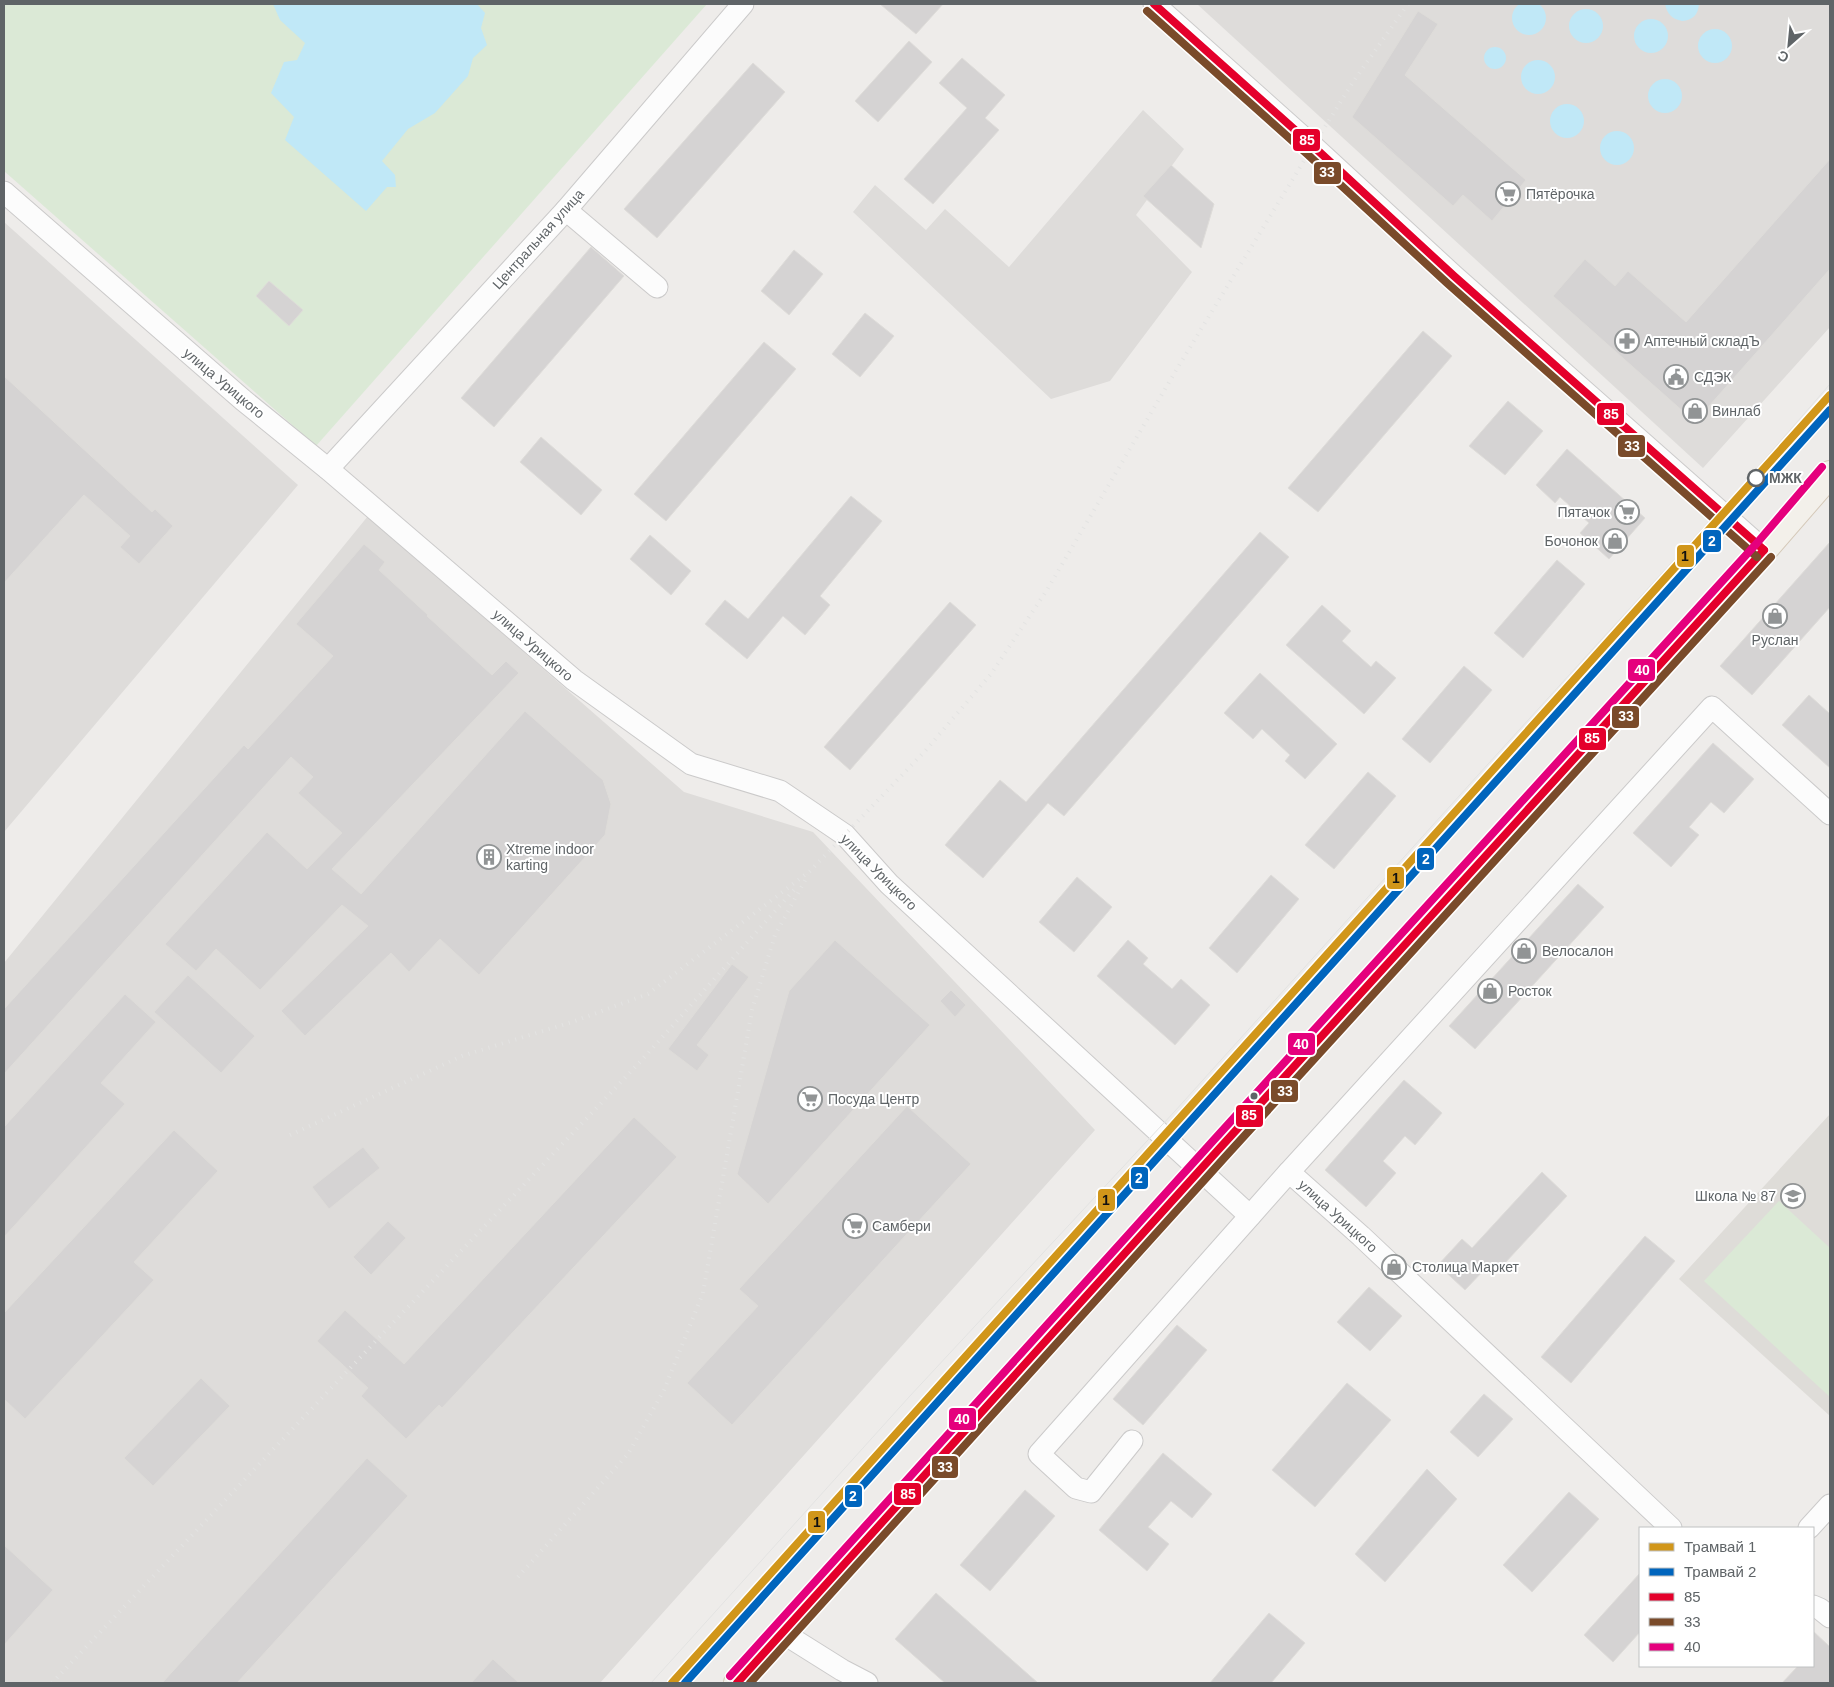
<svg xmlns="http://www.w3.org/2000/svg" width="1834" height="1687" font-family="Arial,sans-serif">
<rect width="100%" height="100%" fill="#eeecea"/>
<g fill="#dedcda">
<path d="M1197 4H1830V327L1703 468Z"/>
<path d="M1143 110 1184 149 1136 215 1192 272 1110 381 1051 399 853 212 875 185 926 230 945 209 1009 267Z"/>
<path d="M4 222 298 485 4 832Z"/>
<path d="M368 516 684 792 813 832 1095 1130 600 1683H4V963Z"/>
</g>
<path fill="#dedcd8" d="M1830 1114V1416L1679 1279Z"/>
<g fill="#dbe9d6">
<path d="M4 4H707L316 446 4 171Z"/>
<path d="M1779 1201 1830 1248V1397L1704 1281Z"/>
</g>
<g fill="#c0e8f7">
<circle cx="1529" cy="18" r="17"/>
<path d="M273 4H477L485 13 481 28 487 45 473 58 468 76 435 113 408 129 382 161 395 175 396 187H387L366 211 285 140 294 117 271 93 284 62 297 60 305 43 280 20Z"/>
<path d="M1665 4H1699C1698 15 1693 20 1682 21 1672 19 1667 14 1665 4Z"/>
<circle cx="1586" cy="26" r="17"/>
<circle cx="1651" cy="36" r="17"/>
<circle cx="1715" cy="46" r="17"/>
<circle cx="1495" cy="58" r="11"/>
<circle cx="1538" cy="77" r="17"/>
<circle cx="1665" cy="96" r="17"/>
<circle cx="1567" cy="121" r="17"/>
<circle cx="1617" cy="148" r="17"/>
</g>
<g fill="#d5d3d3" stroke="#dedcd9">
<path d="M880 4H943L916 34Z"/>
<path d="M1418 11 1438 24 1405 75 1526 180 1492 221 1463 195 1453 206 1352 117Z"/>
<path d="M909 41 932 62 878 122 855 101Z"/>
<path d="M962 58 1005 95 985 118 999 130 933 204 904 179 967 108 939 83Z"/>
<path d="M753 63 785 92 657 238 624 209Z"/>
<path d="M1830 159V269L1695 422 1553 296 1585 259 1615 286 1628 271 1686 322Z"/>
<path d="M1171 165 1214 204 1201 248 1143 196Z"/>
<path d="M591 247 624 276 494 427 461 398Z"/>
<path d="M794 250 823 274 789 315 761 291Z"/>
<path d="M269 281 303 310 289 326 256 296Z"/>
<path d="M865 313 894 336 860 377 832 354Z"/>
<path d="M1423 331 1452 356 1318 512 1288 488Z"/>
<path d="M764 342 796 369 666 521 634 494Z"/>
<path d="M4 376 152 512 155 509 173 526 139 564 120 547 130 536 84 495 4 583Z"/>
<path d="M1508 401 1543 431 1505 475 1469 446Z"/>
<path d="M541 437 602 490 581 515 520 462Z"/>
<path d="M1567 449 1645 518 1609 559 1580 533 1589 523 1560 497 1555 503 1536 485Z"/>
<path d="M851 496 882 521 820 596 830 605 805 635 783 616 747 659 705 624 725 600 748 619Z"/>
<path d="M1260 532 1289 557 1064 816 1048 803 983 878 945 845 1000 780 1026 802Z"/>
<path d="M650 535 691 571 671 595 630 559Z"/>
<path d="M1830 542V607L1752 695 1720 666Z"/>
<path d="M364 544 385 562 379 570 428 615 427 616 492 675 506 661 519 673 332 869 361 894 525 711 603 780 611 804 605 835 479 975 440 939 409 972 391 953 305 1036 281 1011 368 926 342 905 260 990 216 949 196 971 165 944 267 832 307 869 342 833 298 793 313 777 291 757 4 1074V1009L244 745 248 749 333 656 296 624Z"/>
<path d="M1557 560 1585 584 1523 658 1494 633Z"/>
<path d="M950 602 976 625 850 770 824 747Z"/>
<path d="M1322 605 1351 631 1342 641 1371 667 1376 661 1396 678 1364 714 1286 645Z"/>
<path d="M1464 666 1492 690 1430 763 1402 739Z"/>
<path d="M1260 673 1337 744 1305 779 1285 761 1290 755 1262 729 1253 739 1224 713Z"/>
<path d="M1809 695 1830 714V768L1782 725Z"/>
<path d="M1713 743 1754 779 1724 813 1711 802 1689 827 1699 835 1671 867 1633 833Z"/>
<path d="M1368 772 1396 796 1334 869 1305 845Z"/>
<path d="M1271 875 1299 899 1237 973 1209 948Z"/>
<path d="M1077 877 1112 907 1074 952 1039 922Z"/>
<path d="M1578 884 1604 907 1475 1049 1449 1026Z"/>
<path d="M835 940 930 1025 768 1204 737 1174 789 991Z"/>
<path d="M1128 940 1148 958 1143 964 1172 989 1181 979 1210 1005 1175 1045 1097 976Z"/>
<path d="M732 964 749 977 697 1045 709 1055 697 1071 668 1049Z"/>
<path d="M188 975 255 1036 221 1073 154 1012Z"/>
<path d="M951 990 966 1005 955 1017 940 1001Z"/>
<path d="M125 994 156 1022 101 1083 125 1104 4 1237V1127Z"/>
<path d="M1404 1080 1442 1113 1415 1145 1405 1136 1383 1161 1396 1173 1366 1207 1325 1170Z"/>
<path d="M907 1106 971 1164 732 1425 687 1383 758 1306 739 1289Z"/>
<path d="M634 1117 677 1157 442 1408 439 1405 406 1439 361 1396 368 1388 317 1341 345 1310 404 1364Z"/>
<path d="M174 1130 218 1171 134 1262 154 1280 25 1419 4 1399V1313Z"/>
<path d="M363 1147 380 1168 329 1209 312 1187Z"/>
<path d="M1542 1172 1567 1196 1493 1276 1485 1269 1465 1290 1438 1265 1462 1239 1472 1248Z"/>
<path d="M388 1221 406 1238 371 1275 353 1257Z"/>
<path d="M1645 1236 1675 1261 1571 1383 1541 1357Z"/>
<path d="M1369 1287 1402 1316 1370 1351 1337 1322Z"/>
<path d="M1177 1325 1207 1350 1143 1425 1113 1399Z"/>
<path d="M201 1378 230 1406 153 1486 124 1458Z"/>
<path d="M1347 1383 1391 1420 1315 1507 1272 1470Z"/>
<path d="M1484 1394 1513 1419 1478 1457 1450 1432Z"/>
<path d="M1163 1453 1212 1494 1192 1518 1171 1501 1148 1527 1169 1544 1147 1571 1099 1530Z"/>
<path d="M367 1458 408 1496 237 1683H162Z"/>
<path d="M1427 1469 1457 1499 1385 1582 1355 1554Z"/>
<path d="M1025 1490 1055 1516 990 1591 960 1565Z"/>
<path d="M1569 1492 1599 1519 1532 1592 1503 1565Z"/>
<path d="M4 1545 53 1590 4 1645Z"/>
<path d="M1640 1573V1632L1613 1662 1584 1635Z"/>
<path d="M936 1593 1038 1683H945L895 1639Z"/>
<path d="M1269 1613 1305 1643 1271 1683H1210Z"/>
<path d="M1813 1631 1830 1647V1683H1782L1798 1666H1813Z"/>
<path d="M493 1659 519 1683H471Z"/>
</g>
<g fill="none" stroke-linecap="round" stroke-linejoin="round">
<defs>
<g id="minor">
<path d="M1154 4 1313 146 1454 276 1764 550"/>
<path d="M4 192 243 400 328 469 574 680 691 764 780 791 845 835 889 884 1250 1216 1289 1172 1361 1236 1671 1528"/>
<path d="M566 210 657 287"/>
<path d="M328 469 566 210 743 4"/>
<path d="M1289 1172 1712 707 1830 814"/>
<path d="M1132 1441 1091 1492 1076 1488 1039 1454 1250 1216"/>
<path d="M1809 1528 1830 1505"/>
<path d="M1813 1606 1820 1609 1830 1617"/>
<path d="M783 1633 842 1670 867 1683"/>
</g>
<path id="major" d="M737 1683 1144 1234 1219 1149 1764 550 1830 474"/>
</defs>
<use href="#minor" stroke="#cbcaca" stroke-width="23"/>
<use href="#major" stroke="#d5c9b9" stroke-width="28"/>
<use href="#minor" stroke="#fcfcfc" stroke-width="21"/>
<use href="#major" stroke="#f3f0ea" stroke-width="26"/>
<path stroke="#e3e3e2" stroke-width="1" d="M651 1683 909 1397 1175 1111 1478 775 1745 482 1830 384"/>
<g stroke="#e3e3e2" stroke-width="4" stroke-dasharray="1 6" stroke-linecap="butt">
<path d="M290 1135 462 1056 572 1022 648 994 810 871 926 750 991 674 1047 590 1178 367 1313 146 1353 82 1408 4"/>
<path d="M518 1577 628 1454 664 1390 703 1293 752 1010 775 935 808 875"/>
<path d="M52 1683 640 1062 794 890"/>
</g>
<defs>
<g id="bus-1">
<path d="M1154 4 1313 146 1454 276 1764 550"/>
<path d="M737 1683 1219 1149 1764 550"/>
</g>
<g id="bus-2">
<path d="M1147 11 1306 153 1447 283 1757 557"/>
<path d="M750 1683 1226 1156 1771 557"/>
</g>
<path id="bus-3" d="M730 1676 1212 1142 1757 543 1822 467"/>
</defs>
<use href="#bus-1" stroke="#fff" stroke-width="11"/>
<use href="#bus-2" stroke="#fff" stroke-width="11"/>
<use href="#bus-3" stroke="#fff" stroke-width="11"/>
<use href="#bus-1" stroke="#e4002b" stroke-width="8"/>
<use href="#bus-2" stroke="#7a4b2a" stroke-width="8"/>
<use href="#bus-3" stroke="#e5007d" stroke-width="8"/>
<defs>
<path id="tram-1" d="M672 1683 1830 395"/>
<path id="tram-2" d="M685 1683 1830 410"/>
</defs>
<use href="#tram-1" stroke="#fff" stroke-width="11"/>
<use href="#tram-2" stroke="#fff" stroke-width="11"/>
<use href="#tram-1" stroke="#d1961a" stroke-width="8"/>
<use href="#tram-2" stroke="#0065bd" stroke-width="8"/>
</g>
<defs>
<symbol id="supermarket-ring" viewBox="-11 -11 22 22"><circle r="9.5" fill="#fff" stroke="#919495" stroke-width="1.5"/><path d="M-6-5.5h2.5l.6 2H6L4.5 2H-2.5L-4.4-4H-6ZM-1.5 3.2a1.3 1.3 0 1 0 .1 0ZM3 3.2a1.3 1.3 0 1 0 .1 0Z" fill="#919495"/></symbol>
<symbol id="pharmacy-ring" viewBox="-11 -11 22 22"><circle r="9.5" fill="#fff" stroke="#919495" stroke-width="1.5"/><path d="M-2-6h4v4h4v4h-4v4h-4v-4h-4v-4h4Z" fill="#919495"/></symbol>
<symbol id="civic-ring" viewBox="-11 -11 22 22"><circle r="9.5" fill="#fff" stroke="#919495" stroke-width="1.5"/><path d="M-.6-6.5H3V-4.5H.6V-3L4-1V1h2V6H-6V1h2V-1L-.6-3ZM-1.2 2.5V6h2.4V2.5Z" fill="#919495"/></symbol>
<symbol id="shop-ring" viewBox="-11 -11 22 22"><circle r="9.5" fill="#fff" stroke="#919495" stroke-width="1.5"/><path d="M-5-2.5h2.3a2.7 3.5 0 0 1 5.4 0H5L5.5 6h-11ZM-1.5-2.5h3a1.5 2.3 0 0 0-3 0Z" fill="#919495"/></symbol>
<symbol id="building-ring" viewBox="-11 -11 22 22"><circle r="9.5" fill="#fff" stroke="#919495" stroke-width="1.5"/><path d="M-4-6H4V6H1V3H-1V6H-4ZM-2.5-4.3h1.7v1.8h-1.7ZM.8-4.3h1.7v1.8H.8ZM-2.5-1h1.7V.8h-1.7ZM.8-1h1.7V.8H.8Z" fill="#919495"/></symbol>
<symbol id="school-ring" viewBox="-11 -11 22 22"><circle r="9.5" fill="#fff" stroke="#919495" stroke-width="1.5"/><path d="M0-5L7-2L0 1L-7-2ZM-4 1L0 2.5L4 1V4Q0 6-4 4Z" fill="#919495"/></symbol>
</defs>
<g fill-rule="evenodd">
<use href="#supermarket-ring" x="1494" y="180" width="28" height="28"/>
<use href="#pharmacy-ring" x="1613" y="327" width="28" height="28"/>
<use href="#civic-ring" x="1662" y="363" width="28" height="28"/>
<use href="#shop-ring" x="1681" y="397" width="28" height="28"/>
<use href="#supermarket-ring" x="1613" y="498" width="28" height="28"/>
<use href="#shop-ring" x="1601" y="527" width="28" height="28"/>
<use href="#shop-ring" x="1761" y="602" width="28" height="28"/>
<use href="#building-ring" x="475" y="843" width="28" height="28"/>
<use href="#shop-ring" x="1510" y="937" width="28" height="28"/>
<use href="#shop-ring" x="1476" y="977" width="28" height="28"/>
<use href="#supermarket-ring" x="796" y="1085" width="28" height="28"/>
<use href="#school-ring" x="1779" y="1182" width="28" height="28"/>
<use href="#supermarket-ring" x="841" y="1212" width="28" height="28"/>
<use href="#shop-ring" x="1380" y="1253" width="28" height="28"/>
</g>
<circle fill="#fff" stroke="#5f6467" stroke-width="2.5" cx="1756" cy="478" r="8"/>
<circle fill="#5f6467" stroke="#fff" stroke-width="2" cx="1254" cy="1096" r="4.5"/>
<g text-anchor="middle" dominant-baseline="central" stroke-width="4" stroke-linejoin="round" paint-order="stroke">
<g font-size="14" fill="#5f6467" stroke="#fff" text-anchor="start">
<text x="1526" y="194">Пятёрочка</text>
<text x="1644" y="341">Аптечный складЪ</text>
<text x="1694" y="377">СДЭК</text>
<text x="1712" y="411">Винлаб</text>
<text x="1610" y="512" text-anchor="end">Пятачок</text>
<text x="1598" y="541" text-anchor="end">Бочонок</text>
<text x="1775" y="640" text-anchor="middle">Руслан</text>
<text x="506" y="849">Xtreme indoor<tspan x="506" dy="16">karting</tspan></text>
<text x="1542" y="951">Велосалон</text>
<text x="1508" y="991">Росток</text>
<text x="828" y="1099">Посуда Центр</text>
<text x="1776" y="1196" text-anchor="end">Школа № 87</text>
<text x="872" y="1226">Самбери</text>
<text x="1412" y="1267">Столица Маркет</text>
</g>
<g font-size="14" fill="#5f6467" stroke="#fff">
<text transform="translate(538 239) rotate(-48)">Центральная улица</text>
<text transform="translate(224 383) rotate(40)">улица Урицкого</text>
<text transform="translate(533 645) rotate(41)">улица Урицкого</text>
<text transform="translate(879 872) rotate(45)">улица Урицкого</text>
<text transform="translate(1338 1216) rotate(42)">улица Урицкого</text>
</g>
<g font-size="14" font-weight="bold" fill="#5f6467" stroke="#fff" text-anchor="start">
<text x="1769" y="478">МЖК</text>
</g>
</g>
<g stroke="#fff" stroke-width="2">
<rect x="1292" y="128" width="29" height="24" rx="5" fill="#e4002b"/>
<rect x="1313" y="161" width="29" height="24" rx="5" fill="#7a4b2a"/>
<rect x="1596" y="402" width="29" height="24" rx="5" fill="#e4002b"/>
<rect x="1617" y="434" width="29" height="24" rx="5" fill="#7a4b2a"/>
<rect x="1702" y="529" width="20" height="24" rx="5" fill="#0065bd"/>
<rect x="1676" y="544" width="19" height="24" rx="5" fill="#d1961a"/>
<rect x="1627" y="658" width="29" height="24" rx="5" fill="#e5007d"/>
<rect x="1611" y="705" width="29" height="24" rx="5" fill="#7a4b2a"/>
<rect x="1578" y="727" width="29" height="24" rx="5" fill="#e4002b"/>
<rect x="1416" y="847" width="19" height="24" rx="5" fill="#0065bd"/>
<rect x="1386" y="866" width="19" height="24" rx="5" fill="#d1961a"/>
<rect x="1287" y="1032" width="29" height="24" rx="5" fill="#e5007d"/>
<rect x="1270" y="1079" width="29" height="24" rx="5" fill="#7a4b2a"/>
<rect x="1235" y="1104" width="29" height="24" rx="5" fill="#e4002b"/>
<rect x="1130" y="1166" width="19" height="24" rx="5" fill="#0065bd"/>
<rect x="1097" y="1188" width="19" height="24" rx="5" fill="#d1961a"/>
<rect x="948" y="1407" width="29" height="24" rx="5" fill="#e5007d"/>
<rect x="931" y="1455" width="28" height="24" rx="5" fill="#7a4b2a"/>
<rect x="893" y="1482" width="29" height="24" rx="5" fill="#e4002b"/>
<rect x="844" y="1484" width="19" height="24" rx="5" fill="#0065bd"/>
<rect x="807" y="1510" width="19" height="24" rx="5" fill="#d1961a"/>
</g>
<g font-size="14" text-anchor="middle" font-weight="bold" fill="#fff">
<text x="1307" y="145">85</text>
<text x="1327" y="177">33</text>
<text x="1611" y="419">85</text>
<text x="1632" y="451">33</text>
<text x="1712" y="546">2</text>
<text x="1642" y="675">40</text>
<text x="1626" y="721">33</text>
<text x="1592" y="743">85</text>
<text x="1426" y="864">2</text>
<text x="1301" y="1049">40</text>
<text x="1285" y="1096">33</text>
<text x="1249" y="1120">85</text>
<text x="1139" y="1183">2</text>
<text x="962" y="1424">40</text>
<text x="945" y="1472">33</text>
<text x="908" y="1499">85</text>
<text x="853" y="1501">2</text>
</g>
<g font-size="14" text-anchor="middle" font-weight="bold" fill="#111">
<text x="1685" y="561">1</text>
<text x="1396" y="883">1</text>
<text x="1106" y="1205">1</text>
<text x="817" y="1527">1</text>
</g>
<rect width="1834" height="1687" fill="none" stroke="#5f6467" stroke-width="10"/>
<rect x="1639" y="1527" width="175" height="140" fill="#ffffff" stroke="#bfc1c2"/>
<rect x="1649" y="1543" width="25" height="8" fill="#d1961a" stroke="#bfc1c2"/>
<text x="1684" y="1552" font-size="15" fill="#5f6467">Трамвай 1</text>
<rect x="1649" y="1568" width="25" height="8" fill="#0065bd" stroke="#bfc1c2"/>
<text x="1684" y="1577" font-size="15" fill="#5f6467">Трамвай 2</text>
<rect x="1649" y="1593" width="25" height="8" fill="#e4002b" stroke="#bfc1c2"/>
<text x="1684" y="1602" font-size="15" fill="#5f6467">85</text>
<rect x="1649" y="1618" width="25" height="8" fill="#7a4b2a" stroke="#bfc1c2"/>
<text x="1684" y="1627" font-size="15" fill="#5f6467">33</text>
<rect x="1649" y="1643" width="25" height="8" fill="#e5007d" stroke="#bfc1c2"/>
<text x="1684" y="1652" font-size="15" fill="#5f6467">40</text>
<g transform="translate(1789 45) rotate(207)" stroke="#ffffff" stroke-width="4" paint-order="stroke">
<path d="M0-4L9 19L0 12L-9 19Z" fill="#5f6467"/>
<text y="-8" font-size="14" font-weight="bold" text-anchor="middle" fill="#5f6467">С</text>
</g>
</svg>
